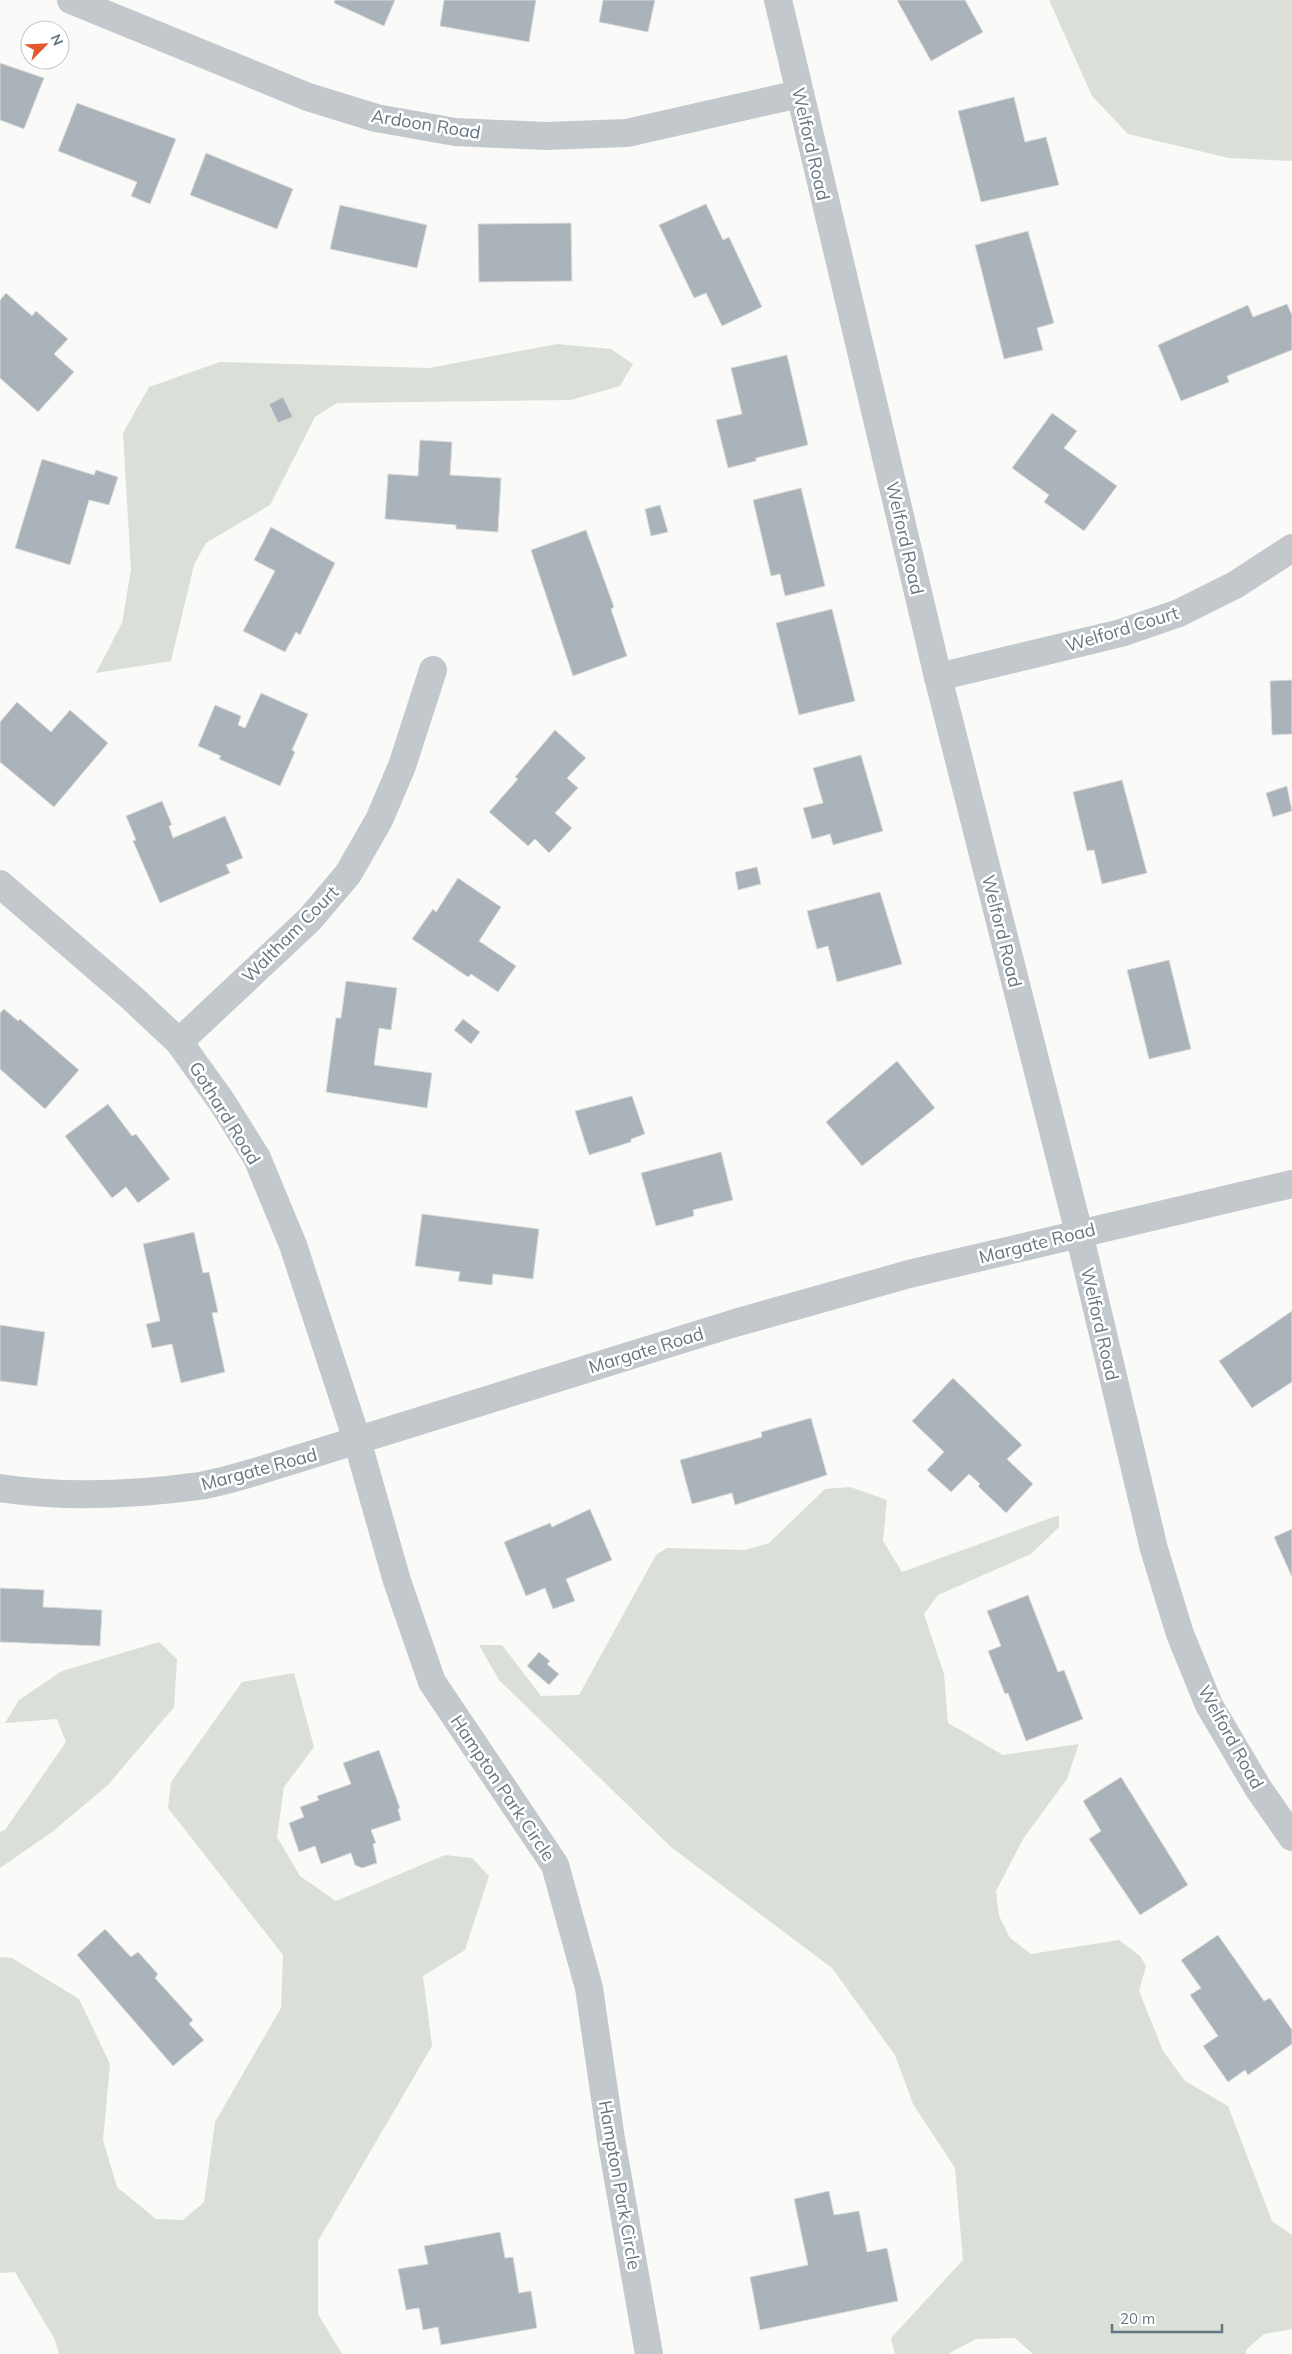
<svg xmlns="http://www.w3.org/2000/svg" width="1292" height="2354" font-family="Mulish,sans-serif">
<rect width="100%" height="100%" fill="#fafaf8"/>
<g fill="#dadfd7">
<path d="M1049 0H1292V161L1229 158 1128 134 1092 96Z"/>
<path d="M557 344 611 349 633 364 620 386 571 400 337 403 315 417 270 505 206 543 194 565 171 661 96 673 122 623 131 570 123 433 149 387 220 362 429 368Z"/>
<path d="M850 1487 887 1500 883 1541 902 1572 1059 1515V1527L1031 1554 938 1595 924 1614 944 1674 948 1723 1003 1755 1079 1744 1067 1779 1023 1839 996 1891 999 1916 1010 1938 1031 1954 1119 1940 1140 1956 1146 1966 1139 1991 1163 2051 1185 2081 1228 2106 1272 2221 1292 2235V2329L1264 2334 1246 2350V2354H1033L1015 2338 976 2339 948 2354H895L891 2338 963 2260 955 2168 913 2104 895 2055 832 1968 671 1847 499 1680 479 1645H502L541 1696 579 1695 656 1555 667 1548 745 1550 769 1543 825 1489Z"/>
<path d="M159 1642 177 1659 174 1707 108 1785 52 1832 0 1868V1832L5 1830 66 1742 57 1719 5 1723 19 1700 62 1671Z"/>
<path d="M294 1673 314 1747 284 1787 277 1837 300 1876 336 1901 445 1855 472 1858 489 1876 465 1950 423 1976 432 2046 318 2241V2314L342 2354H59L55 2340 15 2272 0 2273V1957L12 1958 79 1999 110 2064 103 2140 117 2187 156 2219 183 2220 204 2202 215 2122 281 2008 283 1955 168 1808 171 1782 242 1682Z"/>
</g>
<g fill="#aab3b9" stroke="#dcdcda">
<path d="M335 0H395L384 26 334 3Z"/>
<path d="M444 0H536L529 42 440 26Z"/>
<path d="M603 0H655L648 32 599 22Z"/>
<path d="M897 0H965L983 32 931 61Z"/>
<path d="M0 63 44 78 24 129 0 120Z"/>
<path d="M1014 97 1025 142 1046 137 1059 185 981 202 958 111Z"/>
<path d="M77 103 176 139 150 204 131 196 137 182 58 151Z"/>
<path d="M206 153 293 189 277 229 190 195Z"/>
<path d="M706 204 723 240 729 237 762 307 722 326 706 293 694 298 659 225Z"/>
<path d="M340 205 427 225 417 268 330 249Z"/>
<path d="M571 223 572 281 479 282 478 224Z"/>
<path d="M1028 231 1054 323 1037 328 1043 350 1004 359 975 245Z"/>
<path d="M6 293 32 316 36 311 68 339 54 354 74 372 38 412 0 378V300Z"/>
<path d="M1287 304 1292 315V350L1227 376 1229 382 1181 401 1158 345 1248 305 1253 317Z"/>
<path d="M787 355 808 445 756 458V461L728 468 716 420 742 414 731 368Z"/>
<path d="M283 397 293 417 278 423 269 404Z"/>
<path d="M1052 413 1077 431 1064 448 1117 486 1084 531 1044 502 1049 495 1012 468Z"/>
<path d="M420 440 452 442 450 475 501 478 498 532 456 529V525L385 519 388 474 418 476Z"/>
<path d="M42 459 94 475 96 470 118 477 109 505 89 500 70 565 15 548Z"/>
<path d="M801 488 825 586 785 596 780 574 771 576 753 500Z"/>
<path d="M660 505 668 532 651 536 645 509Z"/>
<path d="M271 527 335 563 300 635 296 632 285 652 243 631 275 571 254 560Z"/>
<path d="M586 530 614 607 611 609 627 656 573 676 531 550Z"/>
<path d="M832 609 855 701 799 715 776 623Z"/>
<path d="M1292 680V734L1272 735 1270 681Z"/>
<path d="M261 693 308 714 292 750 295 752 280 786 219 759 221 756 198 746 215 705 241 716 238 725 245 728Z"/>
<path d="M17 702 51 732 70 710 108 743 54 807 0 762V722Z"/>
<path d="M555 730 586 758 567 778 578 788 555 813 572 828 549 853 535 839 528 846 489 812 518 779 515 777Z"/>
<path d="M861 755 883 831 833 845 830 834 812 839 803 808 823 803 813 768Z"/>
<path d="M1122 780 1147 873 1102 884 1094 850 1087 851 1073 792Z"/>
<path d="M1287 786 1292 811 1273 817 1266 793Z"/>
<path d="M162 801 172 825 169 826 173 838 225 816 243 858 226 865 230 873 160 903 133 841 136 840 126 816Z"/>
<path d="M757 867 761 884 738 890 735 872Z"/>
<path d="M458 878 501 907 479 941 516 966 498 992 471 974 468 977 412 939 433 909 436 912Z"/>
<path d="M880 892 902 964 837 982 828 946 817 949 807 911Z"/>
<path d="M1169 960 1191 1049 1149 1059 1127 970Z"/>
<path d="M346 981 397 988 391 1030 379 1028 374 1065 432 1073 427 1108 326 1092 336 1018H341Z"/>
<path d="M4 1009 18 1021 20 1019 79 1070 45 1109 0 1069V1013Z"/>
<path d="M463 1019 480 1032 471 1044 454 1030Z"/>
<path d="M897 1061 935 1108 862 1166 826 1122Z"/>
<path d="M632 1096 645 1134 631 1139V1142L589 1155 575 1111Z"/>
<path d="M108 1104 132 1136 136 1134 170 1179 138 1203 126 1187 112 1198 65 1136Z"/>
<path d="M721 1152 733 1200 693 1210 694 1216 656 1226 641 1173Z"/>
<path d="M422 1214 539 1229 533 1279 493 1274 492 1285 458 1281 460 1272 415 1266Z"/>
<path d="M194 1232 203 1273 209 1272 218 1312 212 1313 225 1372 181 1383 172 1344 152 1348 146 1324 160 1321 143 1244Z"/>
<path d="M1292 1311V1382L1252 1408 1219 1361Z"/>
<path d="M0 1325 45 1332 37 1386 0 1381Z"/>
<path d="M953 1378 1022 1445 1007 1459 1033 1484 1006 1513 978 1486 980 1484 969 1474 951 1492 927 1470 944 1452 912 1421Z"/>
<path d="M811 1418 827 1475 735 1505 732 1493 692 1504 680 1460 762 1437 761 1432Z"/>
<path d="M590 1509 612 1560 566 1579 575 1601 553 1609 545 1588 526 1596 504 1542 550 1523 552 1527Z"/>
<path d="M1292 1529V1577L1274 1537Z"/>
<path d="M0 1588 44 1590 43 1607 102 1610 100 1646 0 1642Z"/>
<path d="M1028 1595 1058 1672 1064 1670 1083 1719 1026 1741 1008 1693 1005 1694 988 1651 1001 1646 987 1611Z"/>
<path d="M539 1652 550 1661 547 1664 559 1674 549 1685 527 1666Z"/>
<path d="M379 1750 400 1808 398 1809 401 1820 371 1830 376 1843 373 1844 377 1863 362 1868 355 1865 351 1853 321 1864 315 1846 299 1852 289 1823 304 1817 300 1807 319 1800 317 1796 351 1784 343 1763Z"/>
<path d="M1121 1777 1188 1885 1140 1915 1089 1839 1101 1831 1083 1801Z"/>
<path d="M105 1929 131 1957 138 1952 158 1974 155 1978 193 2020 189 2024 204 2040 173 2066 77 1955Z"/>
<path d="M1218 1935 1264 2001 1270 1998 1292 2030V2044L1248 2075 1245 2070 1228 2082 1203 2046 1218 2036 1190 1995 1201 1988 1181 1960Z"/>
<path d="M829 2191 834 2215 859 2211 867 2252 887 2248 898 2301 760 2330 750 2277 808 2265 794 2199Z"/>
<path d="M500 2232 505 2258 513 2257 519 2293 531 2291 537 2328 441 2345 438 2327 423 2330 419 2308 406 2310 398 2269 428 2264 424 2246Z"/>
</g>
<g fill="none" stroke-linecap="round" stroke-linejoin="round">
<g stroke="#c3c8cc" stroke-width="28">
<path d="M71 0 308 97 376 118 455 132 545 136 627 133 799 94"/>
<path d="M778 0 938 677 1079 1233 1154 1549 1180 1634 1209 1705 1258 1788 1292 1837"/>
<path d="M938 677 1121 633 1179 613 1235 585 1292 548"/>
<path d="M0 884 131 997 179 1042 222 1102 257 1158 293 1245 357 1440 397 1581 432 1682 555 1865 589 1988 611 2139 649 2354"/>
<path d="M179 1042 310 919 348 874 379 820 402 766 433 670"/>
</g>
<path stroke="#c3c8cc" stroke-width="28" d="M0 1488C65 1498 134 1495 199 1486 218 1483 237 1477 255 1472L735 1323 909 1274 1292 1184"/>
</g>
<g text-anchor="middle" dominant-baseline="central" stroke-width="5" stroke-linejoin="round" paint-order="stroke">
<g font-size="18" fill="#657683" stroke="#fff">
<text transform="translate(426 124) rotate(9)">Ardoon Road</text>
<text transform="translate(811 144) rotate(77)">Welford Road</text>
<text transform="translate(905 538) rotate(77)">Welford Road</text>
<text transform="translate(1122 629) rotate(-17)">Welford Court</text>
<text transform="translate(1002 931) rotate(76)">Welford Road</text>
<text transform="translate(290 934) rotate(-45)">Waltham Court</text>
<text transform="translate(225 1113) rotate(58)">Gothard Road</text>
<text transform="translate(1037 1243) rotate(-14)">Margate Road</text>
<text transform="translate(1100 1324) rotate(77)">Welford Road</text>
<text transform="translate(646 1350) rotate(-17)">Margate Road</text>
<text transform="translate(259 1469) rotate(-15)">Margate Road</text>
<text transform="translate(1231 1737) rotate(61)">Welford Road</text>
<text transform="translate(503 1788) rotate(56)">Hampton Park Circle</text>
<text transform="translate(620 2185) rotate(80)">Hampton Park Circle</text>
</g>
</g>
<g transform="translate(45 45) rotate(66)"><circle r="24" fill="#ffffff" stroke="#c1c8cd"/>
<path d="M0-4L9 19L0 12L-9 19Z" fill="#e4572e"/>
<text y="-8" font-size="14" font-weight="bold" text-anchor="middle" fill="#657683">N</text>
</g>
<path d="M1112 2324v8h110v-8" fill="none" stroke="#657683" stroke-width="2.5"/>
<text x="1120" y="2324" font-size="15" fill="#657683" stroke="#ffffff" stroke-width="4" paint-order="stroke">20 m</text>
</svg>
